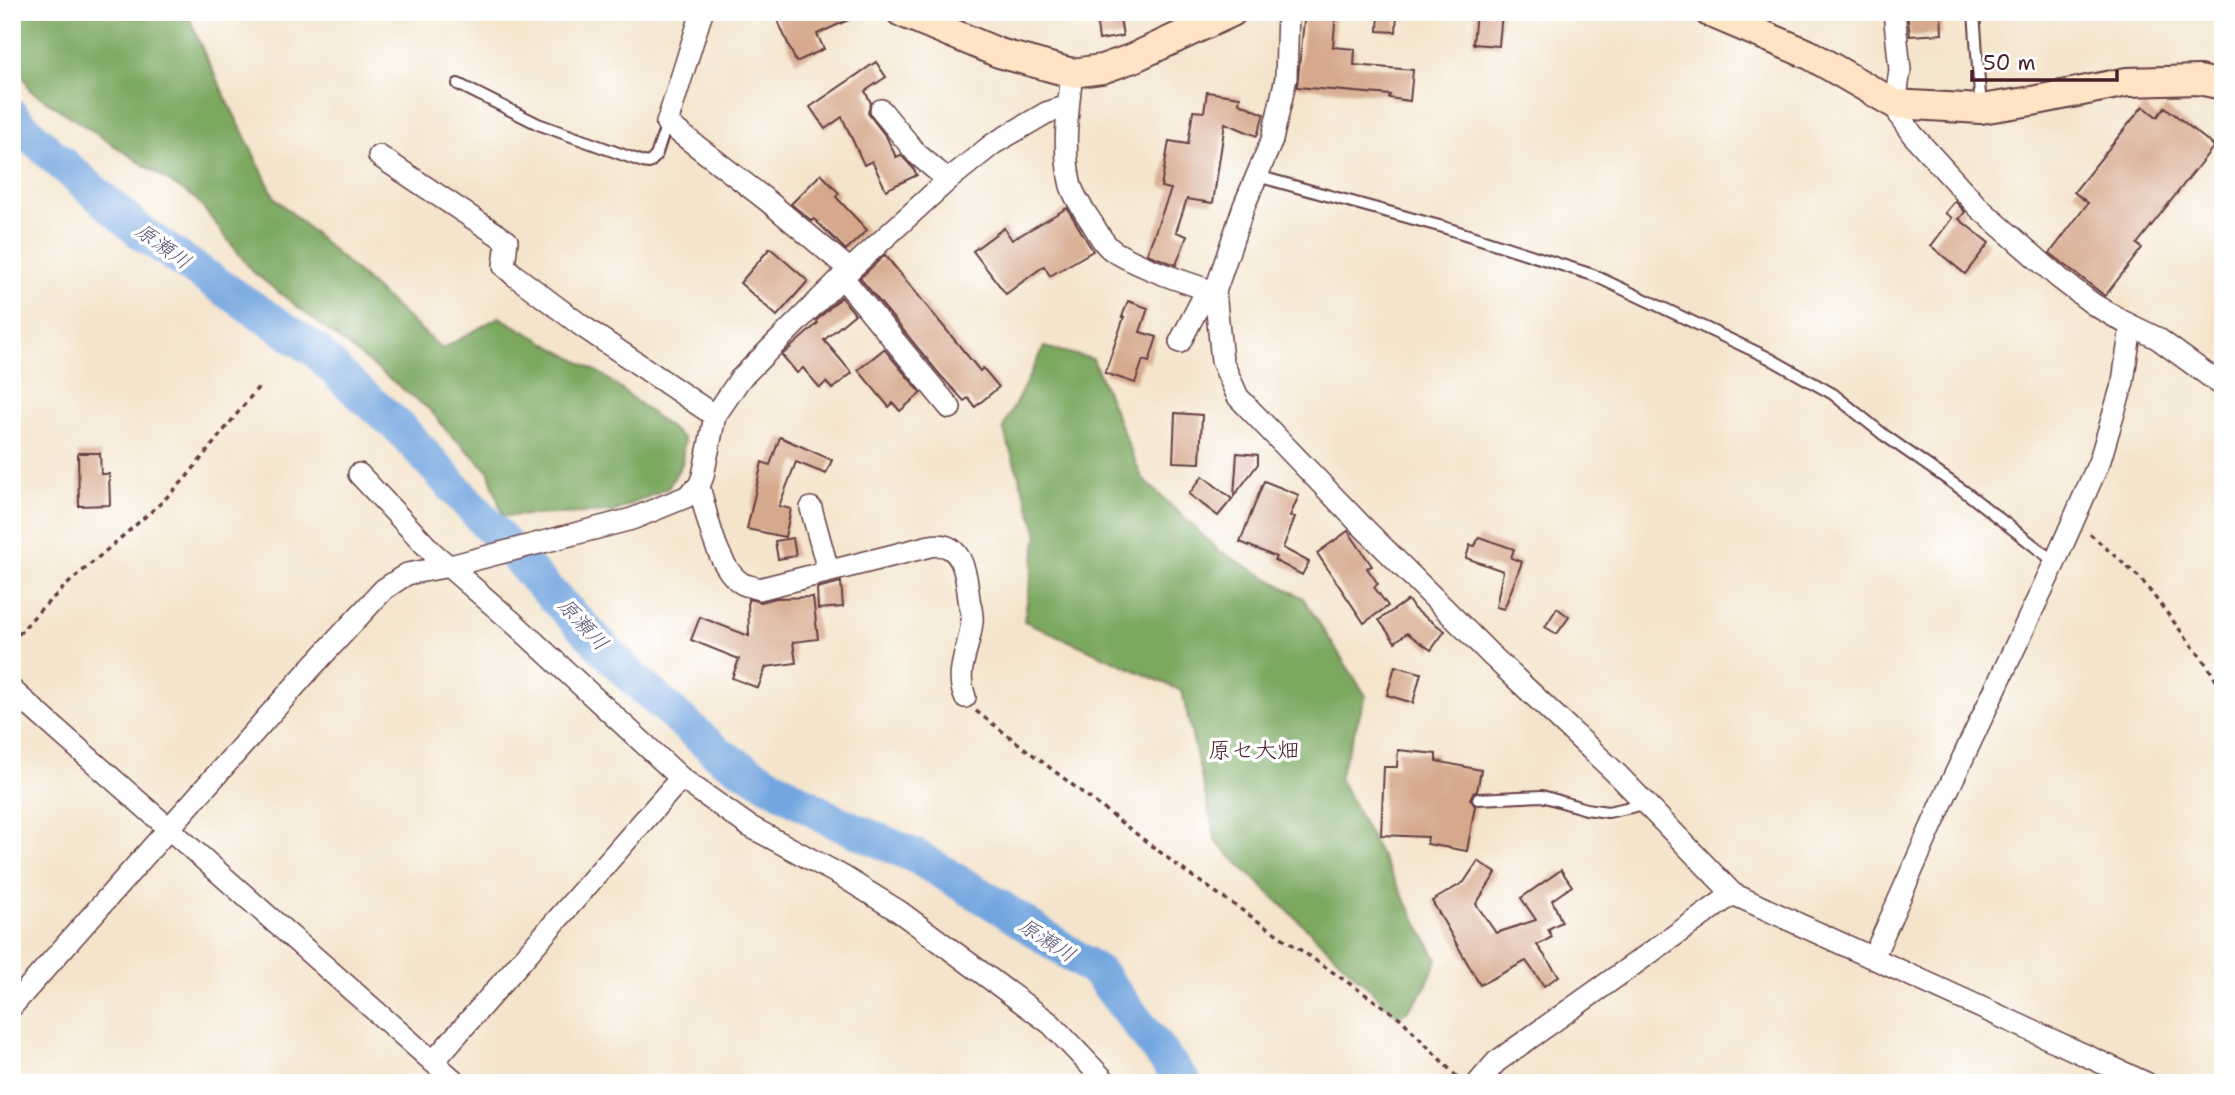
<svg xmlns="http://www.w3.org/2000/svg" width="2235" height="1095" font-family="'Shantell Sans','Klee One',sans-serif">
<rect width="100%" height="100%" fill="#fff"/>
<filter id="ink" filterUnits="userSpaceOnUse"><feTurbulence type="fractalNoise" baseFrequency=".0143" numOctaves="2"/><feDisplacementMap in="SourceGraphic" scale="14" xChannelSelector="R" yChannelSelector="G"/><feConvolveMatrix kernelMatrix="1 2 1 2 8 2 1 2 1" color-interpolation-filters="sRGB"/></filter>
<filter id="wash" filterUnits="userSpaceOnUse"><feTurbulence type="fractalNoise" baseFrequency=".00686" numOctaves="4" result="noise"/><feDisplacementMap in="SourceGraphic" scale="28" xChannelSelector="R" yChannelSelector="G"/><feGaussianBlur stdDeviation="1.57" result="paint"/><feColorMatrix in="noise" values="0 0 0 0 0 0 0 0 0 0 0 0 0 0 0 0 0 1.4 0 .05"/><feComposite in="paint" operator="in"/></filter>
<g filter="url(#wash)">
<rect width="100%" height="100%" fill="#f4e4cb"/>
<g fill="#7ca860" stroke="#636446" stroke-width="2">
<path d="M12 12H187L204 53 275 198 442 349 499 317 603 375 684 439 682 464 668 488 613 512 503 516 488 470 447 431 431 411 253 272 197 200 30 90 12 53Z"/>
<path d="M1044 347 1093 359 1142 478 1218 550 1303 598 1366 696 1339 778 1437 959C1427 986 1422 1000 1399 1017L1216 842 1182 691 1024 621 1038 534 1003 428Z"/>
</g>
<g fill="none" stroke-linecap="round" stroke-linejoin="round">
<path stroke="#73a6df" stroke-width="35" d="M12 116 18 123 52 155 143 234 315 350 346 381 401 429 544 587 634 679 720 755 832 820 917 857 1000 907 1099 973 1184 1083"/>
</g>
<g id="blocks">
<g fill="#d6a88c">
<path d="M774 12H798L802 19 809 16 810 18 823 12H866L817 34 824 49 796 62Z"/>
<path d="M1119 12 1123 36 1099 40 1096 16Z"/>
<path d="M1305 12H1336L1333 47 1355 49 1354 65 1413 70 1410 101 1389 98 1390 95 1297 87Z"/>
<path d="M1379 12H1397L1396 32 1378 31Z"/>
<path d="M1476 12H1502L1499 46 1473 44Z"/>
<path d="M1907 12H1941L1942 34 1910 36Z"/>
<path d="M876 62 886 77 865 91 871 103 868 113 887 138 896 157 901 155 913 168 917 175 886 190 872 161 864 165 842 117 825 129 810 107Z"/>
<path d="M1207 92 1240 97 1239 103 1264 114 1257 136 1225 123 1213 203 1187 199 1176 232 1187 236 1176 265 1147 254 1171 189 1161 187 1169 141 1188 144 1193 111 1204 112Z"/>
<path d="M2143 106 2157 117 2165 107 2214 146 2137 244 2142 248 2105 296 2050 253 2088 203 2074 192Z"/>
<path d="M821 174 839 193 836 197 867 230 846 250 814 219 812 221 791 204Z"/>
<path d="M1955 201 1965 212 1959 219 1989 243 1965 274 1931 246 1952 218 1945 213Z"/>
<path d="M1067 208 1093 251 1050 276 1044 266 1006 294 973 251 1004 228 1012 240Z"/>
<path d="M770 248 808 281 777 316 740 283Z"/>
<path d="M885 255 980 371 983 368 999 387 975 407 968 398 964 401 941 376 860 278Z"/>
<path d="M841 297 855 314 824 340 852 373 832 389 826 382 820 388 803 368 797 373 782 355 818 323 816 321Z"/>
<path d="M1128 301 1148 308 1140 332 1157 337 1149 362 1143 360 1135 383 1105 373 1124 317H1122Z"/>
<path d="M884 349 921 393 900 411 893 403 889 407 858 370Z"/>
<path d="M1175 413 1202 415 1200 463 1173 462Z"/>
<path d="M780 437 832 460 826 474 796 462 779 506 791 509 785 537 747 529 762 462 770 465Z"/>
<path d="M78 453H100L101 474H109L110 505 79 506Z"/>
<path d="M1237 453 1258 455V464L1234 496Z"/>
<path d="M1203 476 1232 499 1218 516 1189 494Z"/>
<path d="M1264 481 1299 495 1290 516 1295 517 1283 548 1309 562 1302 575 1274 560 1276 557 1240 542Z"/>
<path d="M1348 531 1372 566 1367 568 1378 584 1374 587 1388 606 1364 623 1317 553Z"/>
<path d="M1479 537 1514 549 1511 558 1522 562 1504 609 1496 607 1503 571 1466 558 1470 545 1475 546Z"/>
<path d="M793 538 796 556 778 559 775 541Z"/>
<path d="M841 582 843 607 818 609 817 588Z"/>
<path d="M813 597 818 639 793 642 796 663 766 667 758 688 732 678 739 659 691 640 700 617 749 636 748 599 761 602 776 598Z"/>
<path d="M1408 600 1414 609 1445 631 1431 650 1407 633 1395 642 1379 620Z"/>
<path d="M1557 608 1569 617 1557 634 1545 627Z"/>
<path d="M1395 666 1421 673 1413 703 1387 695Z"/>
<path d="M1398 750 1436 754V761L1481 770 1477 791 1473 793 1470 799 1475 806 1467 851 1427 844 1428 837 1381 835 1384 767H1397Z"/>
<path d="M1478 861 1496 873 1476 904 1496 933 1536 920 1521 898 1561 870 1572 886 1552 900 1562 922 1548 929 1552 937 1537 945 1559 976 1544 986 1526 961 1480 985 1432 901 1464 882Z"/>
</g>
</g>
</g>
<g filter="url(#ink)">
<use href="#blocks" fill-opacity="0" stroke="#643d43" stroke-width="2"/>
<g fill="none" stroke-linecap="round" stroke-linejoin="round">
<defs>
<g id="lane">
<path d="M1974 12 1981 109"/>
<path d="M458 84 538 124 643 162 649 163 656 156 667 123"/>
<path d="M1257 176 1443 227 1593 275 1767 357 1833 394 1884 435 1964 491 2055 562"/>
<path d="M1478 799 1542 796 1586 809 1608 812 1645 804"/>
</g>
<g id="street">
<path d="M702 12 667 123 769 202 850 270"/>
<path d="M1288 12 1286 78 1272 140 1244 206 1215 292 1222 361 1238 397 1360 524 1491 655 1619 776 1733 894 2146 1083"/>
<path d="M1894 12 1900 70 1895 104 1901 118 1912 134 1978 207 2059 278 2093 304 2124 322 2157 338 2223 386"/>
<path d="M1072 73C1068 109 1062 150 1071 186 1075 199 1085 212 1092 223 1099 234 1104 246 1115 252 1144 269 1184 282 1215 292"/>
<path d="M881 110 917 154 948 180"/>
<path d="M379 156 507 241 504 266 514 275 582 326 715 416"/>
<path d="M842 277 950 408"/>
<path d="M1180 342 1207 290"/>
<path d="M359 474 432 552 516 625 681 778 749 826 842 876 900 912 1051 1024 1107 1083"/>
<path d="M699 486C706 512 717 570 743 584 748 586 754 587 759 589L930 546C963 540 966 574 969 599 970 606 973 614 972 621 970 648 954 671 965 697"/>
<path d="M811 508 828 570"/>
<path d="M12 690 457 1083"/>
<path d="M1873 958 1945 796 2055 562 2100 460 2123 382 2131 326"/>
<path d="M12 1006 310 669 384 589 407 574 450 566 632 519 686 497 699 486 703 476 715 416 740 379 842 277 948 180 993 144 1046 113 1068 106"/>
<path d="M433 1062 681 778"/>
<path d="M1478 1083 1496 1062 1733 894"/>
</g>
<g id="secondary">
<path d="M901 12 999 53 1072 73 1102 69 1133 58 1232 12"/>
<path d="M1709 12 1810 55 1895 104 1981 109 2032 101 2127 82 2199 80 2223 85"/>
</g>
</defs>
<use href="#lane" stroke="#643d43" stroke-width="14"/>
<use href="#street" stroke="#643d43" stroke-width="24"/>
<use href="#secondary" stroke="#643d43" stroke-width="32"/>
<g stroke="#643d43" stroke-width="3.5" stroke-dasharray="5 5" stroke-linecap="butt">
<path d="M2090 534 2140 578 2207 665 2223 692"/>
<path d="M12 642 39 611 71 581 161 503 185 479 260 385"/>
<path d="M976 711 1186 872 1400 1018 1459 1079"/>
<path d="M415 1083 420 1076"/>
</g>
<use href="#lane" stroke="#fff" stroke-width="10"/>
<use href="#street" stroke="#fff" stroke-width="21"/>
<use href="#secondary" stroke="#ffe4c6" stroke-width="28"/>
</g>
</g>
<g text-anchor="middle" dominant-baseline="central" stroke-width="7" stroke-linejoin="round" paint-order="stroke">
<g font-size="21" font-style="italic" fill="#5a5573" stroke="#fff">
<text transform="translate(163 246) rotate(36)">原瀬川</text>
<text transform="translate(583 624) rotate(47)">原瀬川</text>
<text transform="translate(1047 940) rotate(33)">原瀬川</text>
</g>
<g font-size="23" fill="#4a1f2b" stroke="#fff">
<text x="1254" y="750">原セ大畑</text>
</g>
</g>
<rect width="2235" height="1095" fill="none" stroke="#fff" stroke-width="42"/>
<path d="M1972 70v10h145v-10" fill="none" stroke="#4a1f2b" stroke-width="3.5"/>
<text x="1983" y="70" font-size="21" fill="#4a1f2b" stroke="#ffffff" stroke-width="5" paint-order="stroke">50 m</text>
</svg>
